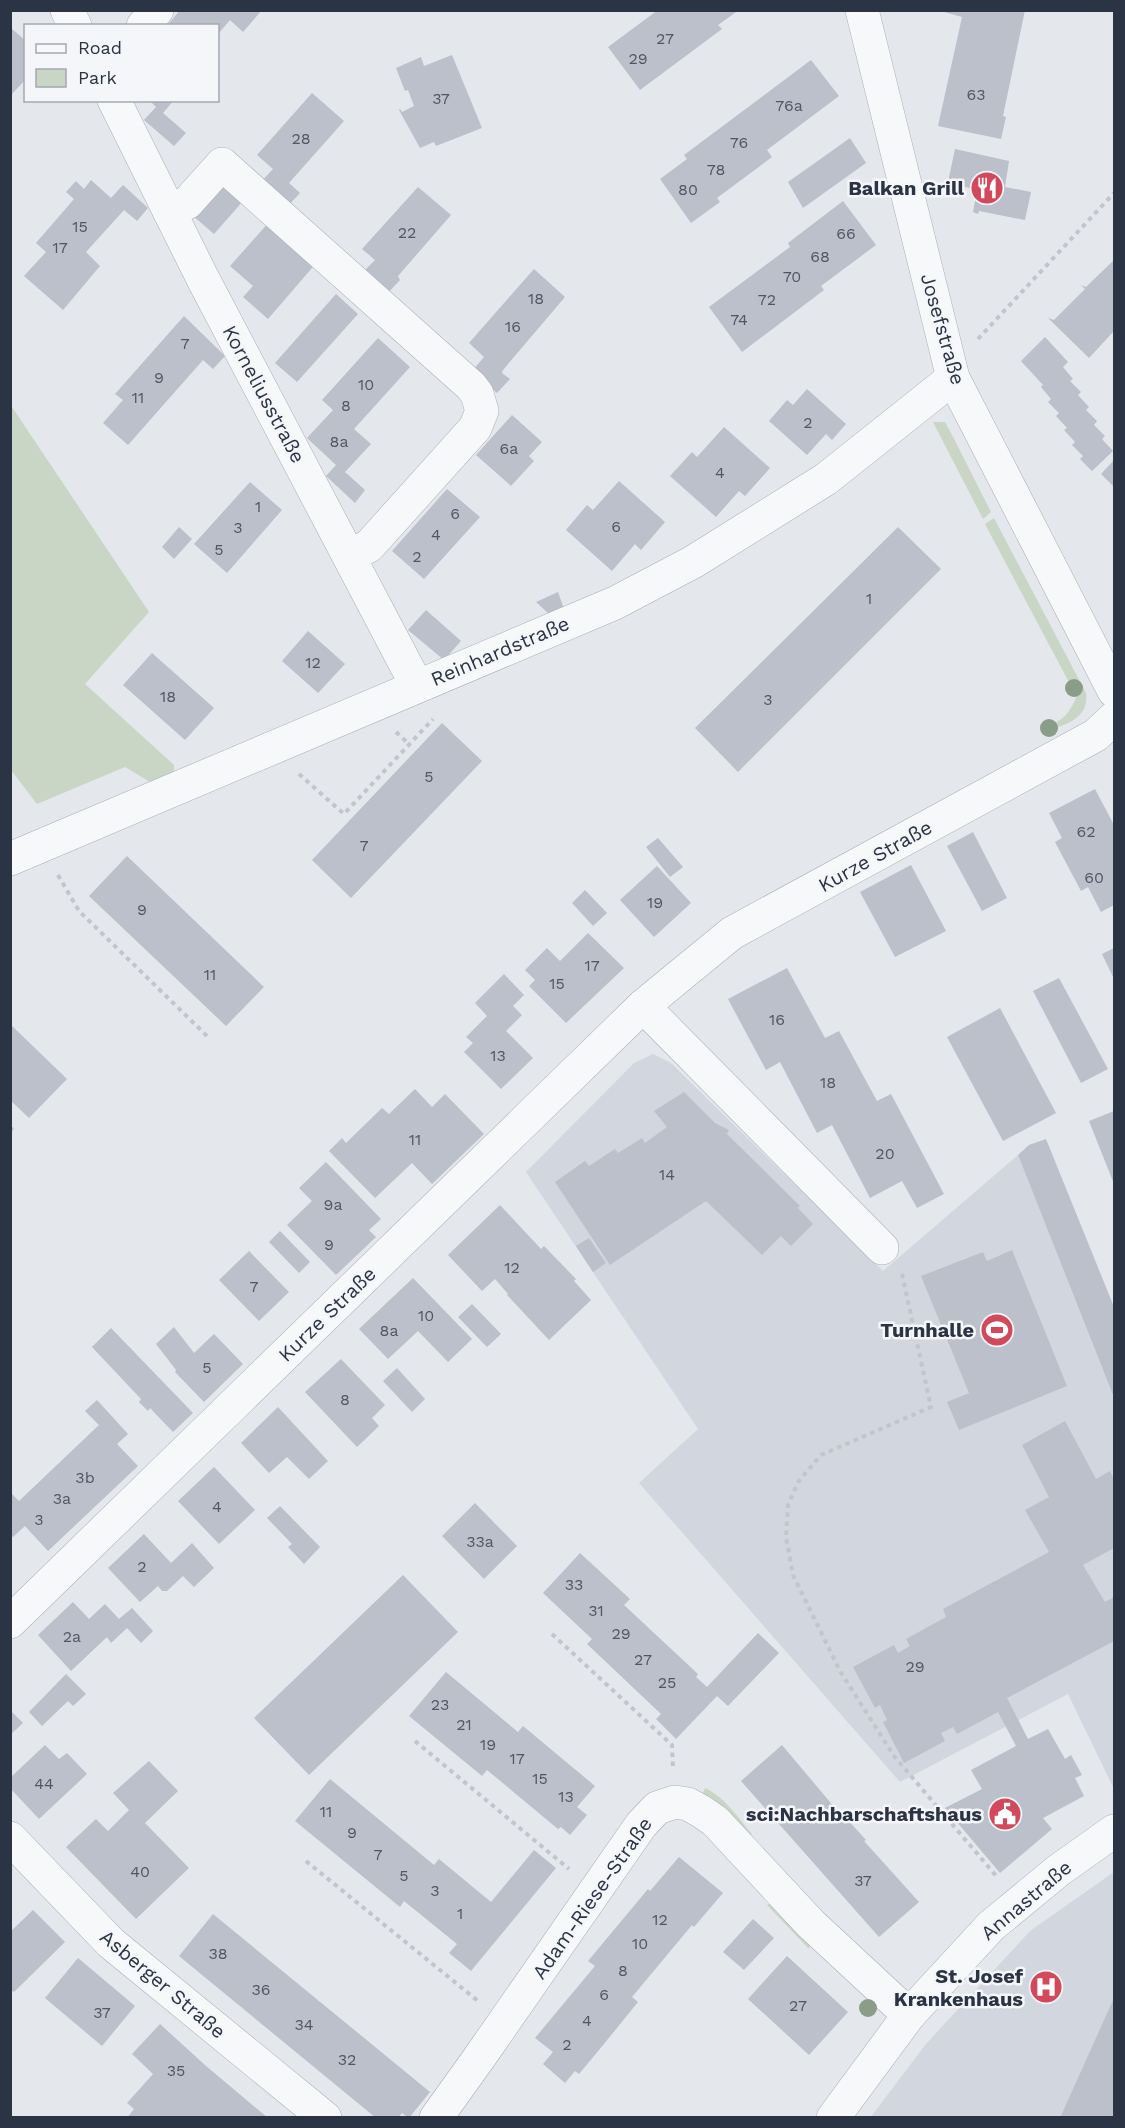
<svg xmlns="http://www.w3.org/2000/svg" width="1125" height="2128" font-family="'Work Sans',sans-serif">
<rect width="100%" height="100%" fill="#e4e7ec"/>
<g fill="#d2d6de">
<path d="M653 1054 671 1063 883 1271 1018 1155 1114 1399V1789L1068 1694 900 1782 639 1483 698 1429 526 1172 634 1063Z"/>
<path d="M1114 1872V2117L870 2118 926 2044 1030 1931Z"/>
</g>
<g fill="#c9d6c5">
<path d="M10 404 149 612 85 684 174 765V773L155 785 125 767 37 804 11 770Z"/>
<path d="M933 422H945L951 433 991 512 983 519Z"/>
<path d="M994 518 1086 693C1090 721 1060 726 1040 733 1060 718 1065 722 1076 698L1071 686 985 524Z"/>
<path d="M705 1788C725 1797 738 1818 752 1834L746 1838 702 1796Z"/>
<path d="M771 1903 810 1943 809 1949 767 1905Z"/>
</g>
<g fill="#bbc0ca">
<path d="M180 10H262L243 32 230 20 218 34V26H167Z"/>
<path d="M658 10H739L718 25 722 29 640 90 608 47Z"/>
<path d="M937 10H1025L1003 116 1006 117 1001 139 938 126 962 17Z"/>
<path d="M12 29 26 41V79L10 96V31Z"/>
<path d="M452 55 482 128 436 146 434 142 420 148 399 110 400 109 402 112 414 106 408 90 405 91 396 68 421 57 424 66Z"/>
<path d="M811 60 839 96 767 150 772 157 717 198 720 202 691 223 660 179 687 159 684 155Z"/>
<path d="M312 93 344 121 289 183 300 193 286 208 259 184 273 169 257 155Z"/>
<path d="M149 100H174L163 113 186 133 174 146 144 120 156 107Z"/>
<path d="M850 138 866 163 803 208 788 182Z"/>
<path d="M955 149 1009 161 1005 187 1031 192 1025 220 979 211 978 214 973 212 977 190 948 182Z"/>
<path d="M91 180 111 198 123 185 148 208 137 221 124 210 86 252 100 266 63 310 24 276 46 252 36 243 74 199 66 192 76 181 84 189Z"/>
<path d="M222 181 244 200 214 234 192 215Z"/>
<path d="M418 187 451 215 398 276 400 280 387 294 362 273 375 260 362 249Z"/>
<path d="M843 201 876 245 821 286 824 290 742 352 709 307 790 247 788 243Z"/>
<path d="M271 220 318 261 268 319 243 297 253 286 230 266Z"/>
<path d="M1114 260V331L1089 358 1048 318 1054 320 1085 289 1081 285 1086 287Z"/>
<path d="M534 269 565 297 503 370 502 373 510 379 497 393 472 371 484 357 469 343Z"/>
<path d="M336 294 358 314 297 382 275 363Z"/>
<path d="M184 316 225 356 213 369 203 360 128 445 103 423 123 400 115 394Z"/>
<path d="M1045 337 1068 362 1063 367 1073 379 1070 381 1081 392 1078 395 1089 407 1086 410 1097 421 1094 425 1105 436 1102 439 1113 451 1092 471 1080 459 1083 456 1072 445 1075 442 1064 430 1067 428 1056 416 1059 413 1048 402 1051 399 1041 387 1043 385 1021 361Z"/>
<path d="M378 338 410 367 354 429 371 444 345 472 365 490 355 503 326 476 336 465 307 438 333 410 322 400Z"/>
<path d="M807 389 846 424 832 440 826 434 807 455 769 421 787 400 793 405Z"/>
<path d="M512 415 542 442 529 456 534 461 511 486 476 455Z"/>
<path d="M724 427 770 468 745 496 739 491 716 517 670 476 692 452 697 457Z"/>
<path d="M1114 460V487L1101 474Z"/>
<path d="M619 481 665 522 641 550 635 544 612 571 566 530 587 505 593 510Z"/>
<path d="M250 482 282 510 227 573 194 544Z"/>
<path d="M447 489 480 517 424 579 392 551Z"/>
<path d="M179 527 192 539 174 559 162 547Z"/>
<path d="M898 527 941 569 738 772 695 728Z"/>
<path d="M558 592 564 609 550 615 536 602Z"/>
<path d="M426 610 461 641 444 660 408 630Z"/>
<path d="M308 631 345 664 318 693 282 661Z"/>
<path d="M152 653 214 708 185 740 123 685Z"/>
<path d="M442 723 482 761 351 898 312 860Z"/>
<path d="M1095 789 1114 825V905L1101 912 1088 887 1081 891 1055 842 1062 838 1049 813Z"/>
<path d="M973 832 1007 898 982 911 947 846Z"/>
<path d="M658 838 683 867 670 877 646 847Z"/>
<path d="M127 856 264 987 226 1026 89 896Z"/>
<path d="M911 865 946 931 895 957 860 892Z"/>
<path d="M657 866 691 903 654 937 620 900Z"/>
<path d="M585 890 607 913 593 926 572 903Z"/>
<path d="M588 933 624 968 566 1023 529 986 535 980 525 970 547 948 560 961Z"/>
<path d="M1114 948V979L1102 954Z"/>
<path d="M787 968 825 1038 839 1031 877 1101 891 1094 944 1194 917 1208 902 1181 870 1198 832 1125 817 1133 780 1062 766 1070 728 999Z"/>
<path d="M504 974 524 995 513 1006 522 1015 506 1031 533 1058 501 1089 464 1052 473 1043 466 1037 487 1016 475 1003Z"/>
<path d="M1059 978 1108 1069 1081 1083 1033 991Z"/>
<path d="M1000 1008 1056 1113 1003 1141 947 1037Z"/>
<path d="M10 1024 67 1079 29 1118 10 1100Z"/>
<path d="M415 1089 432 1107 445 1094 484 1134 432 1184 412 1163 375 1198 329 1151 342 1138 346 1143 382 1108 389 1114Z"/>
<path d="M684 1092 715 1123 729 1130 727 1134 800 1206 798 1208 813 1224 791 1246 781 1236 762 1255 706 1201 610 1265 555 1182 585 1161 589 1166 615 1149 618 1153 642 1138 645 1143 667 1127 654 1111Z"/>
<path d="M1114 1111V1184L1089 1121Z"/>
<path d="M1046 1139 1114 1307V1398L1018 1155 1029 1145Z"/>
<path d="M326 1162 381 1219 369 1230 376 1237 336 1275 287 1225 312 1201 299 1188Z"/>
<path d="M500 1205 541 1249 544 1246 576 1279 574 1281 591 1300 549 1340 507 1295 508 1294 495 1279 482 1291 448 1255Z"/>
<path d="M280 1231 310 1262 299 1273 269 1242Z"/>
<path d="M589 1238 606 1263 593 1272 576 1246Z"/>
<path d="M1012 1250 1067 1386 959 1430 947 1402 969 1393 921 1276 983 1252 987 1261Z"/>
<path d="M249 1251 289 1292 259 1321 219 1280Z"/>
<path d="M413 1278 472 1339 448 1362 418 1331 388 1359 359 1329Z"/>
<path d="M472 1304 501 1334 487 1347 458 1317Z"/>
<path d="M174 1327 194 1353 214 1334 243 1364 204 1402 175 1372 176 1370 156 1344Z"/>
<path d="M111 1328 193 1413 173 1432 150 1408 148 1411 139 1402 141 1399 92 1347Z"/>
<path d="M341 1359 385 1405 372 1418 379 1426 357 1447 305 1392Z"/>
<path d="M397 1368 425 1399 412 1412 383 1381Z"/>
<path d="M97 1400 128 1434 117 1444 138 1466 48 1551 25 1526 13 1537 10 1534V1492L19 1501 99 1425 85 1411Z"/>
<path d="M278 1407 328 1461 309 1479 287 1457 269 1473 241 1443Z"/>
<path d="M1065 1421 1096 1479 1110 1471 1114 1479V1548L1083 1565 1105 1602 1114 1597V1615L1113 1616 1114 1641 1007 1698 1028 1739 1048 1729 1065 1759 1071 1755 1082 1775 1075 1778 1084 1796 1043 1818 1052 1829 1000 1873 945 1808 982 1789 971 1770 1016 1746 998 1712 957 1734 953 1727 941 1733 945 1741 904 1763 883 1722 887 1720 880 1705 875 1708 853 1667 894 1645 898 1653 910 1646 906 1639 946 1617 943 1609 1049 1552 1025 1510 1049 1497 1022 1445Z"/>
<path d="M214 1467 255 1510 219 1544 178 1501Z"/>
<path d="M475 1503 517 1546 484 1579 442 1536Z"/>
<path d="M280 1506 320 1547 304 1564 288 1547 292 1544 267 1518Z"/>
<path d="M144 1534 171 1563 192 1543 214 1568 194 1587 183 1576 167 1591H162L158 1586 140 1602 108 1568Z"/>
<path d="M580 1553 630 1599 624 1605 698 1674 696 1677 707 1687 758 1633 779 1653 728 1706 717 1696 676 1739 656 1719 661 1714 587 1644 592 1639 543 1593Z"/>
<path d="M403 1575 458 1632 309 1775 254 1718Z"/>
<path d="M73 1602 89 1619 105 1604 119 1619 132 1608 153 1631 141 1643 127 1628 111 1643 107 1637 71 1671 38 1635Z"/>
<path d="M446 1672 518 1732 523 1726 595 1786 577 1807 587 1815 570 1835 561 1827 558 1829 487 1770 482 1776 409 1716Z"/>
<path d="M66 1674 86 1694 73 1706 68 1701 42 1726 29 1712Z"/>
<path d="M10 1710 23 1723 10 1735Z"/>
<path d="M45 1745 59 1759 67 1753 87 1774 39 1819 10 1788V1778Z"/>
<path d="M782 1745 835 1808 836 1807 866 1840 864 1841 919 1902 879 1937 741 1781Z"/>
<path d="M149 1761 178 1791 145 1823 189 1868 136 1919 66 1847 96 1819 108 1831 129 1810 113 1793Z"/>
<path d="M330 1779 434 1865 439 1859 491 1902 534 1850 556 1868 471 1971 449 1953 457 1944 404 1901 400 1907 295 1821Z"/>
<path d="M679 1857 723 1893 694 1927 692 1925 632 1997 638 2002 599 2050 579 2074 575 2071 565 2083 543 2064 553 2052 535 2038 595 1966 588 1961 648 1889 650 1891Z"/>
<path d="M33 1910 65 1942 14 1992 10 1989V1932Z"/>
<path d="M213 1914 430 2092 409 2118 402 2113 398 2118H376L179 1956Z"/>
<path d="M753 1919 774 1938 744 1970 723 1952Z"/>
<path d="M787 1956 848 2012 809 2055 748 1999Z"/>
<path d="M78 1958 135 2006 102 2046 45 1998Z"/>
<path d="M1114 1998V2118H1060Z"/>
<path d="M160 2024 206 2066 268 2118H127L134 2109 127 2103 153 2074 132 2054Z"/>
</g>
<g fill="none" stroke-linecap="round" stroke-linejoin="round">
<defs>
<g id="minor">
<path d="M67 10 75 26"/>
<path d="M862 10 953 378 1114 691"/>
<path d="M143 26 157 10"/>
<path d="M114 100 203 279 417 686"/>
<path d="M169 211 187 203 222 164 471 386 477 394 482 411 475 428 369 546 349 556"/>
<path d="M10 859 615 603 693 562 826 479 953 378"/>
<path d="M643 1006 882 1248"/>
<path d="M10 1622 643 1006 732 933 1096 735 1114 718"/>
<path d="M10 1838 111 1943 325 2118"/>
<path d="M436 2118 479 2058 641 1825 657 1808 675 1802 688 1804 702 1812 715 1821 811 1924 909 2015"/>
<path d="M833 2118 909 2015 991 1926 1059 1870 1114 1831"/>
</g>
</defs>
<use href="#minor" stroke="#a9aeb7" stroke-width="34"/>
<g stroke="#c2c5cb" stroke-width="4" stroke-dasharray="4.5 4.5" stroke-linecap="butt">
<path d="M978 339 1114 193"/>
<path d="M396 732 409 744"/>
<path d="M299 774 344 814 433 719"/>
<path d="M58 875 79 911 210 1039"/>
<path d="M10 1128 13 1130"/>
<path d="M902 1274 931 1407 821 1455 798 1482 788 1505 786 1537 793 1575 840 1671 894 1756 998 1878"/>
<path d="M552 1634 672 1745 673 1768"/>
<path d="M415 1741 569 1869"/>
<path d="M306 1861 478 2001"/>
</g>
<use href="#minor" stroke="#f7f8fa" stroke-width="33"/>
</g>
<g fill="#899d89">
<circle cx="1074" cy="688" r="9"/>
<circle cx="1049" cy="728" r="9"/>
<circle cx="868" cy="2008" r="9"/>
</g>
<defs>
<symbol id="restaurant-disc" viewBox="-11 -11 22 22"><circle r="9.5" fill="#d1495b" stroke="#f4f6f9"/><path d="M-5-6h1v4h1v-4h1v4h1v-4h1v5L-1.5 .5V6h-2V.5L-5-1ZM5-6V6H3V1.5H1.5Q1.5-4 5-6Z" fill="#fff"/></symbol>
<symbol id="stadium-disc" viewBox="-11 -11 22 22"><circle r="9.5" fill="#d1495b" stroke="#f4f6f9"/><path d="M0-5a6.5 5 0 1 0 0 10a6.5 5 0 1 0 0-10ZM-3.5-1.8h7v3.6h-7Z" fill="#fff"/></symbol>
<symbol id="civic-disc" viewBox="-11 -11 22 22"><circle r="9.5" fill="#d1495b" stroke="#f4f6f9"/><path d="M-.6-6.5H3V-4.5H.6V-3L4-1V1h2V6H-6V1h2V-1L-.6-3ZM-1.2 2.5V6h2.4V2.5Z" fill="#fff"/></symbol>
<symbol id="hospital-disc" viewBox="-11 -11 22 22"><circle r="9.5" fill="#d1495b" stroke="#f4f6f9"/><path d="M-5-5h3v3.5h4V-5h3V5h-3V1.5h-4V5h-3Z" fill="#fff"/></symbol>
</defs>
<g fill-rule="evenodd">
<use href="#restaurant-disc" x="968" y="169" width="38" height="38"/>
<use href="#stadium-disc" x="978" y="1311" width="38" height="38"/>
<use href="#civic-disc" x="986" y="1795" width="38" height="38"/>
<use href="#hospital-disc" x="1027" y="1968" width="38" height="38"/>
</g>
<g text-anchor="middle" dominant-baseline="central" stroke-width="5" stroke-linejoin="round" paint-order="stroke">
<g font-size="16" fill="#4f5766">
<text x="665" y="38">27</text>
<text x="638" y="58">29</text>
<text x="976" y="94">63</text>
<text x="441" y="98">37</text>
<text x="789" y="105">76a</text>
<text x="301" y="138">28</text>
<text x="739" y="142">76</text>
<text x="716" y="169">78</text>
<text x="688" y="189">80</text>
<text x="80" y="226">15</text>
<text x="407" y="232">22</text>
<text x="846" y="233">66</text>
<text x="60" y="247">17</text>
<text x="820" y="256">68</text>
<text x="792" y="276">70</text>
<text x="536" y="298">18</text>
<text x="767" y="299">72</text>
<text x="739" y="319">74</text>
<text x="513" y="326">16</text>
<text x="185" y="343">7</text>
<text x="159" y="377">9</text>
<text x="366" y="384">10</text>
<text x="138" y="397">11</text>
<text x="346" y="405">8</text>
<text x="808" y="422">2</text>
<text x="339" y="441">8a</text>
<text x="509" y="448">6a</text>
<text x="720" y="472">4</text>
<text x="258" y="506">1</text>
<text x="455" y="513">6</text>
<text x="616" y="526">6</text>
<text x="238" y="527">3</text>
<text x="436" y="534">4</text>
<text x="219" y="549">5</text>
<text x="417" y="556">2</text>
<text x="869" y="598">1</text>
<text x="313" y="662">12</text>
<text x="168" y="696">18</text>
<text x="768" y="699">3</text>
<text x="429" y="776">5</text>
<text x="1086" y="831">62</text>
<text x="364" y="845">7</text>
<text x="1094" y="877">60</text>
<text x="655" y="902">19</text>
<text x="142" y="909">9</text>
<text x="592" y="965">17</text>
<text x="210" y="974">11</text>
<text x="557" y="983">15</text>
<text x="777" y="1019">16</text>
<text x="498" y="1055">13</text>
<text x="828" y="1082">18</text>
<text x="415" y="1139">11</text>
<text x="885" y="1153">20</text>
<text x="667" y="1174">14</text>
<text x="333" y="1204">9a</text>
<text x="329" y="1244">9</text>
<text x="512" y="1267">12</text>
<text x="254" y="1286">7</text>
<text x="426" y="1315">10</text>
<text x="389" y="1330">8a</text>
<text x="207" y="1367">5</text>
<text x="345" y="1399">8</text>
<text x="85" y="1477">3b</text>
<text x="62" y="1498">3a</text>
<text x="217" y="1506">4</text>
<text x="39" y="1519">3</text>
<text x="480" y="1541">33a</text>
<text x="142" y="1566">2</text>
<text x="574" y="1584">33</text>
<text x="596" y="1610">31</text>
<text x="621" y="1633">29</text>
<text x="72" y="1636">2a</text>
<text x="643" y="1659">27</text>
<text x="915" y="1666">29</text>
<text x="667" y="1682">25</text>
<text x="440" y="1704">23</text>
<text x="464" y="1724">21</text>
<text x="488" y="1744">19</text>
<text x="517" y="1758">17</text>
<text x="540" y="1778">15</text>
<text x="44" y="1783">44</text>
<text x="566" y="1796">13</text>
<text x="326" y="1811">11</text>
<text x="352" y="1832">9</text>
<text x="378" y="1854">7</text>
<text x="140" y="1871">40</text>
<text x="404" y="1875">5</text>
<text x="863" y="1880">37</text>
<text x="435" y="1890">3</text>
<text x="460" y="1913">1</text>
<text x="660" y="1919">12</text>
<text x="640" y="1943">10</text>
<text x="218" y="1953">38</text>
<text x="623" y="1970">8</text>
<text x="261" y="1989">36</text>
<text x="604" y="1994">6</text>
<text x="798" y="2005">27</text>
<text x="102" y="2012">37</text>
<text x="587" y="2020">4</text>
<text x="304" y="2024">34</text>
<text x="567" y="2044">2</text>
<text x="347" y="2059">32</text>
<text x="176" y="2070">35</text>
</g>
<g font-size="20" font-weight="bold" fill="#2b3445" stroke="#f4f6f9" text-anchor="end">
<text x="964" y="188">Balkan Grill</text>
<text x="974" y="1330">Turnhalle</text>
<text x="982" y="1814">sci:Nachbarschaftshaus</text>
<text x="1023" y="1976">St. Josef<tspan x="1023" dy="23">Krankenhaus</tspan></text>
</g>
<g font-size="20" fill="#2b3445" stroke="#f4f6f9">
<text transform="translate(943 329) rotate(74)">Josefstraße</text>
<text transform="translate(264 394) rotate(62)">Korneliusstraße</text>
<text transform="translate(500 651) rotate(-23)">Reinhardstraße</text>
<text transform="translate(875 856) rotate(-29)">Kurze Straße</text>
<text transform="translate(327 1314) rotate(-44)">Kurze Straße</text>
<text transform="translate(592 1898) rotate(-55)">Adam-Riese-Straße</text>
<text transform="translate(1026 1900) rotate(-40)">Annastraße</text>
<text transform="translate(163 1984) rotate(40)">Asberger Straße</text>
</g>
</g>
<rect width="1125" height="2128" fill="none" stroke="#2b3445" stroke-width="24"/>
<rect x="24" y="24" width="195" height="78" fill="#f4f6f9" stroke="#a4a8b1" stroke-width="1.5"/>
<rect x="36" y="44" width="30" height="9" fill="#f7f8fa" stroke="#a4a8b1" stroke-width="1.5"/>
<text x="78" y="54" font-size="18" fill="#2b3445">Road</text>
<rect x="36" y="69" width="30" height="18" fill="#c9d6c5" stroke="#a4a8b1" stroke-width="1.5"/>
<text x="78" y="84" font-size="18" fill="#2b3445">Park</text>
</svg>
